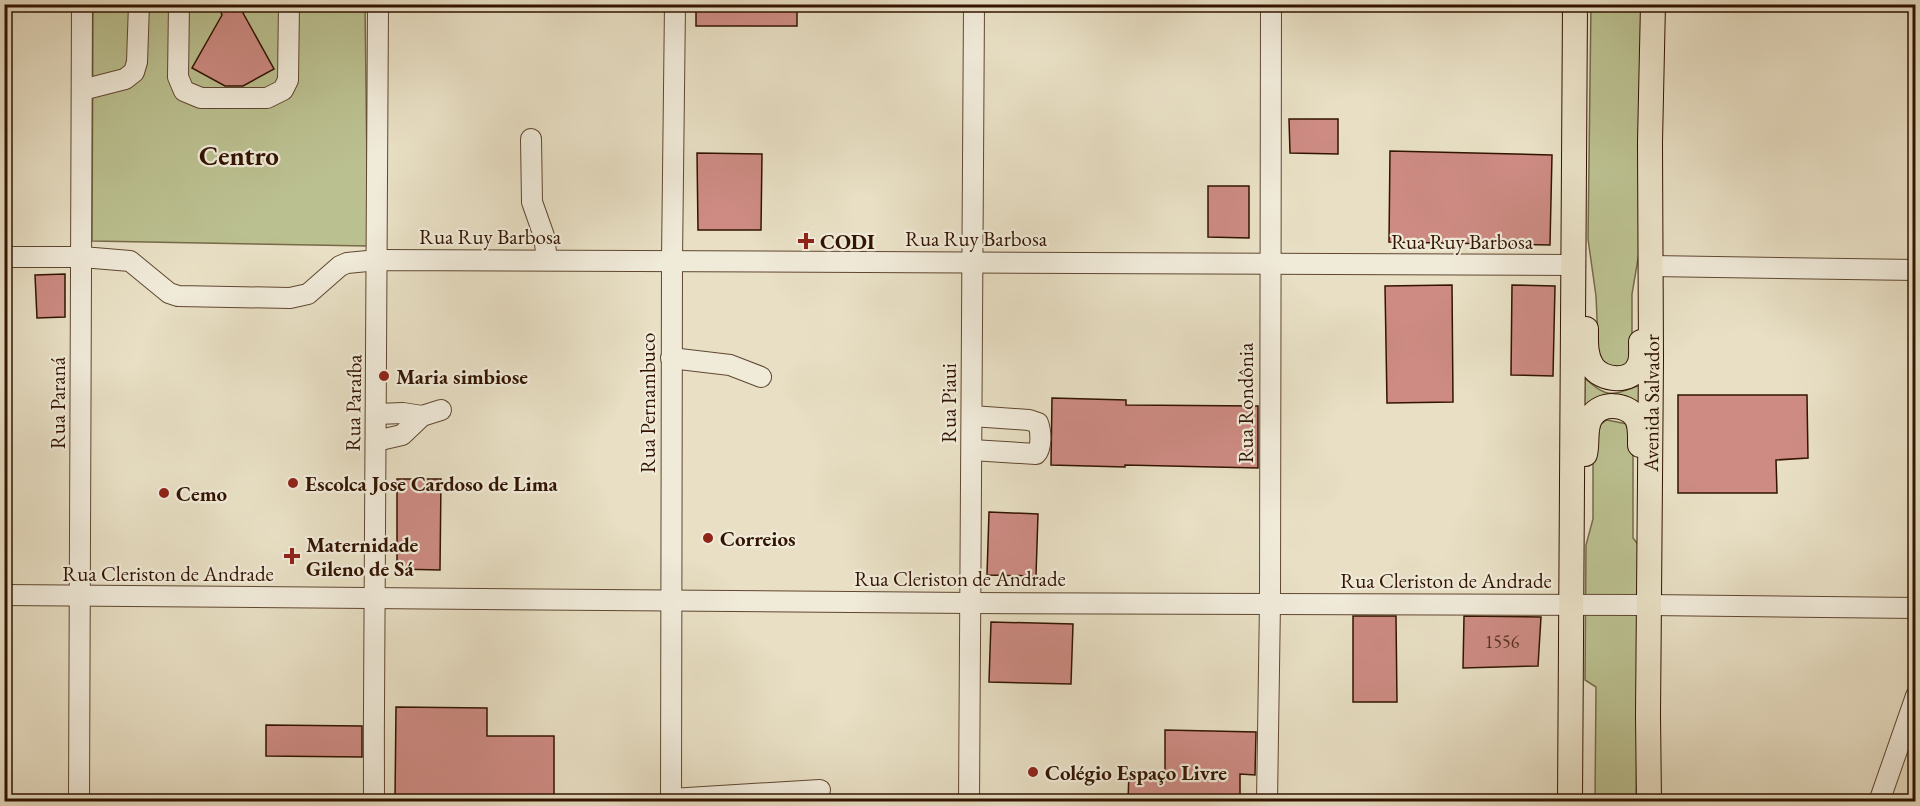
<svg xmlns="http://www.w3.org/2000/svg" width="1920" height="806" font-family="'EB Garamond',serif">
<rect width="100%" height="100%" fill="#e8dfc4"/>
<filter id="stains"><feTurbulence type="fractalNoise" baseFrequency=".00333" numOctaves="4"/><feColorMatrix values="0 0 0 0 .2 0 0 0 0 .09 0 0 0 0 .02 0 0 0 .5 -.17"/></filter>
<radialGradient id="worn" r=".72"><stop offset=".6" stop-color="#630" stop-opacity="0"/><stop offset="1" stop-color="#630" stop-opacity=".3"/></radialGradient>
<g fill="#bbc090" stroke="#766a48" stroke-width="1.5">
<path d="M93 5H365L368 246 92 241Z"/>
<path d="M1591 5H1642L1639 253 1632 294V359L1621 371 1599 364 1596 296 1588 239Z"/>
<path d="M1580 374C1607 398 1608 397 1641 385L1640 408 1580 417Z"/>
<path d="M1607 420 1627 424 1633 443V538L1640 547 1636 801H1595L1596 687 1585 680 1586 545 1593 519V439L1595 428Z"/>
</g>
<g fill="#cd8b83" stroke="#321400" stroke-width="1.5">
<path d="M218 4H247L243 13 274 69 243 86H225L192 68 222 15Z"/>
<rect x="696" y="4" width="101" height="22"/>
<path d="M1289 119H1338V154L1290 153Z"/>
<path d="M1390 151 1552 155 1550 245 1389 242Z"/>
<path d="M697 153 762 154 761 230H698Z"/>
<path d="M1208 186H1249V238L1208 237Z"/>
<path d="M65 274V317L37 318 35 275Z"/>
<path d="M1452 285 1453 402 1387 403 1385 286Z"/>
<path d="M1512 285 1555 286 1553 376 1511 375Z"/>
<path d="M1678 395H1807L1808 458 1776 460 1777 493H1678Z"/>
<path d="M1052 398 1126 400V405L1258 406V468L1125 465V467L1051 465Z"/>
<path d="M397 479H441L440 570 397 569Z"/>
<path d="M989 512 1038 514 1036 576 987 575Z"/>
<path d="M1353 616H1396L1397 702H1353Z"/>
<path d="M1464 616 1541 617 1538 666 1463 668Z"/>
<path d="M991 622 1073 624 1071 684 989 682Z"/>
<path d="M396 707 487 708V736H554V801L395 800Z"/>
<path d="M266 725 362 726V757L266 756Z"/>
<path d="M1165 730 1256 732 1255 775 1240 774V801H1128L1129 772H1165Z"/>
</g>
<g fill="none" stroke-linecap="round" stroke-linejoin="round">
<defs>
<g id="minor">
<path d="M179 4 178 77 184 91 201 98H267L283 90 288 80 289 4"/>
<path d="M82 90 125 79 134 72 137 62 139 4"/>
<path d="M531 139 532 202 544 236 547 260"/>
<path d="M4 257H82L130 261 169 293 178 296 290 298 308 294 340 266 347 263 378 260 1574 265"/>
<path d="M1651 266 1916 270"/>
<path d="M671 358 730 365 761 377"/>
<path d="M376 414 403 413 422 416"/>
<path d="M972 416 1029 420 1038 423C1041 431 1042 448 1036 454L972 450"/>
<path d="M376 441 402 435 422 416 441 410"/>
<path d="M4 595 971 603 1649 605 1916 608"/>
<path d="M671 799 820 790"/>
<path d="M79 802 82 4"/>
<path d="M374 802C373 536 378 270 378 4"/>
<path d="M671 802 672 260 675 4"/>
<path d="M969 802 974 4"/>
<path d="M1267 802 1270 602 1271 4"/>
<path d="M1879 802 1916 696"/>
</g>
<g id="major">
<path d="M1586 329C1586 342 1585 355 1592 366 1601 381 1632 384 1639 365 1642 359 1641 348 1641 342"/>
<path d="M1585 454C1588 442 1584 428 1591 417 1601 402 1625 403 1636 417 1641 425 1640 435 1640 445"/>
<path d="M1570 802 1575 4"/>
<path id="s1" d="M1649 802 1648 715 1651 360 1650 142 1653 4"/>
</g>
</defs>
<use href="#minor" stroke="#604731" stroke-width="22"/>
<use href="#major" stroke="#321400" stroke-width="26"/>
<use href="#minor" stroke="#f0ead9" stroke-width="20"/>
<use href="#major" stroke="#e8dfc4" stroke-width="24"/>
</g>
<g fill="#8f2418" stroke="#f0ead9" stroke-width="2">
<path d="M803 232h6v6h6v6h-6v6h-6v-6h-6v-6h6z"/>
<circle cx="384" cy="376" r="6"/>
<circle cx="293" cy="483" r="6"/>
<circle cx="164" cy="493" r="6"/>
<circle cx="708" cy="538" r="6"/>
<path d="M289 547h6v6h6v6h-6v6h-6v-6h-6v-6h6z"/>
<circle cx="1033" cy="772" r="6"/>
</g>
<g text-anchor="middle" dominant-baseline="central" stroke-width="4.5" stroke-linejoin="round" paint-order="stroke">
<g font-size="18" fill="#593221">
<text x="1502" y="641">1556</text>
</g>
<g font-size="21" fill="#321400" stroke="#f0ead9">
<text x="490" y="236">Rua Ruy Barbosa</text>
<text x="976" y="238">Rua Ruy Barbosa</text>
<text x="1462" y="241">Rua Ruy Barbosa</text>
<text transform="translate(57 403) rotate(-90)">Rua Paraná</text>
<text transform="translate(353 403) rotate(-89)">Rua Paraíba</text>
<text transform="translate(647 403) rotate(-90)">Rua Pernambuco</text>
<text transform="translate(948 403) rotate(-90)">Rua Piaui</text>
<text transform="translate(1245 403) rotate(-90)">Rua Rondônia</text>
<text stroke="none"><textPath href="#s1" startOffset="399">Avenida Salvador</textPath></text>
<text x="168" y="573">Rua Cleriston de Andrade</text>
<text x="960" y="578">Rua Cleriston de Andrade</text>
<text x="1446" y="580">Rua Cleriston de Andrade</text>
</g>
<g font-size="21" font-weight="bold" fill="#321400" stroke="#f0ead9" text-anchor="start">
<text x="820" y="241">CODI</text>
<text x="396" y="376">Maria simbiose</text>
<text x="305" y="483">Escolca Jose Cardoso de Lima</text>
<text x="176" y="493">Cemo</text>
<text x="720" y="538">Correios</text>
<text x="306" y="544">Maternidade<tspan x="306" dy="24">Gileno de Sá</tspan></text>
<text x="1045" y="772">Colégio Espaço Livre</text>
</g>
<g font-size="27" font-weight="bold" fill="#321400" stroke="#f0ead9">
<text x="239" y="155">Centro</text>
</g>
</g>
<rect width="1920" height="806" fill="none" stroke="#e8dfc4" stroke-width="24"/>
<rect x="6" y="6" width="1908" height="794" fill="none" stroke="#321400" stroke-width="3"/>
<rect x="12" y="12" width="1896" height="782" fill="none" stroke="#321400" stroke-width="1.5"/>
<rect width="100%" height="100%" filter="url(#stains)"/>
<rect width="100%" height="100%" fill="url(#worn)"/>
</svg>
